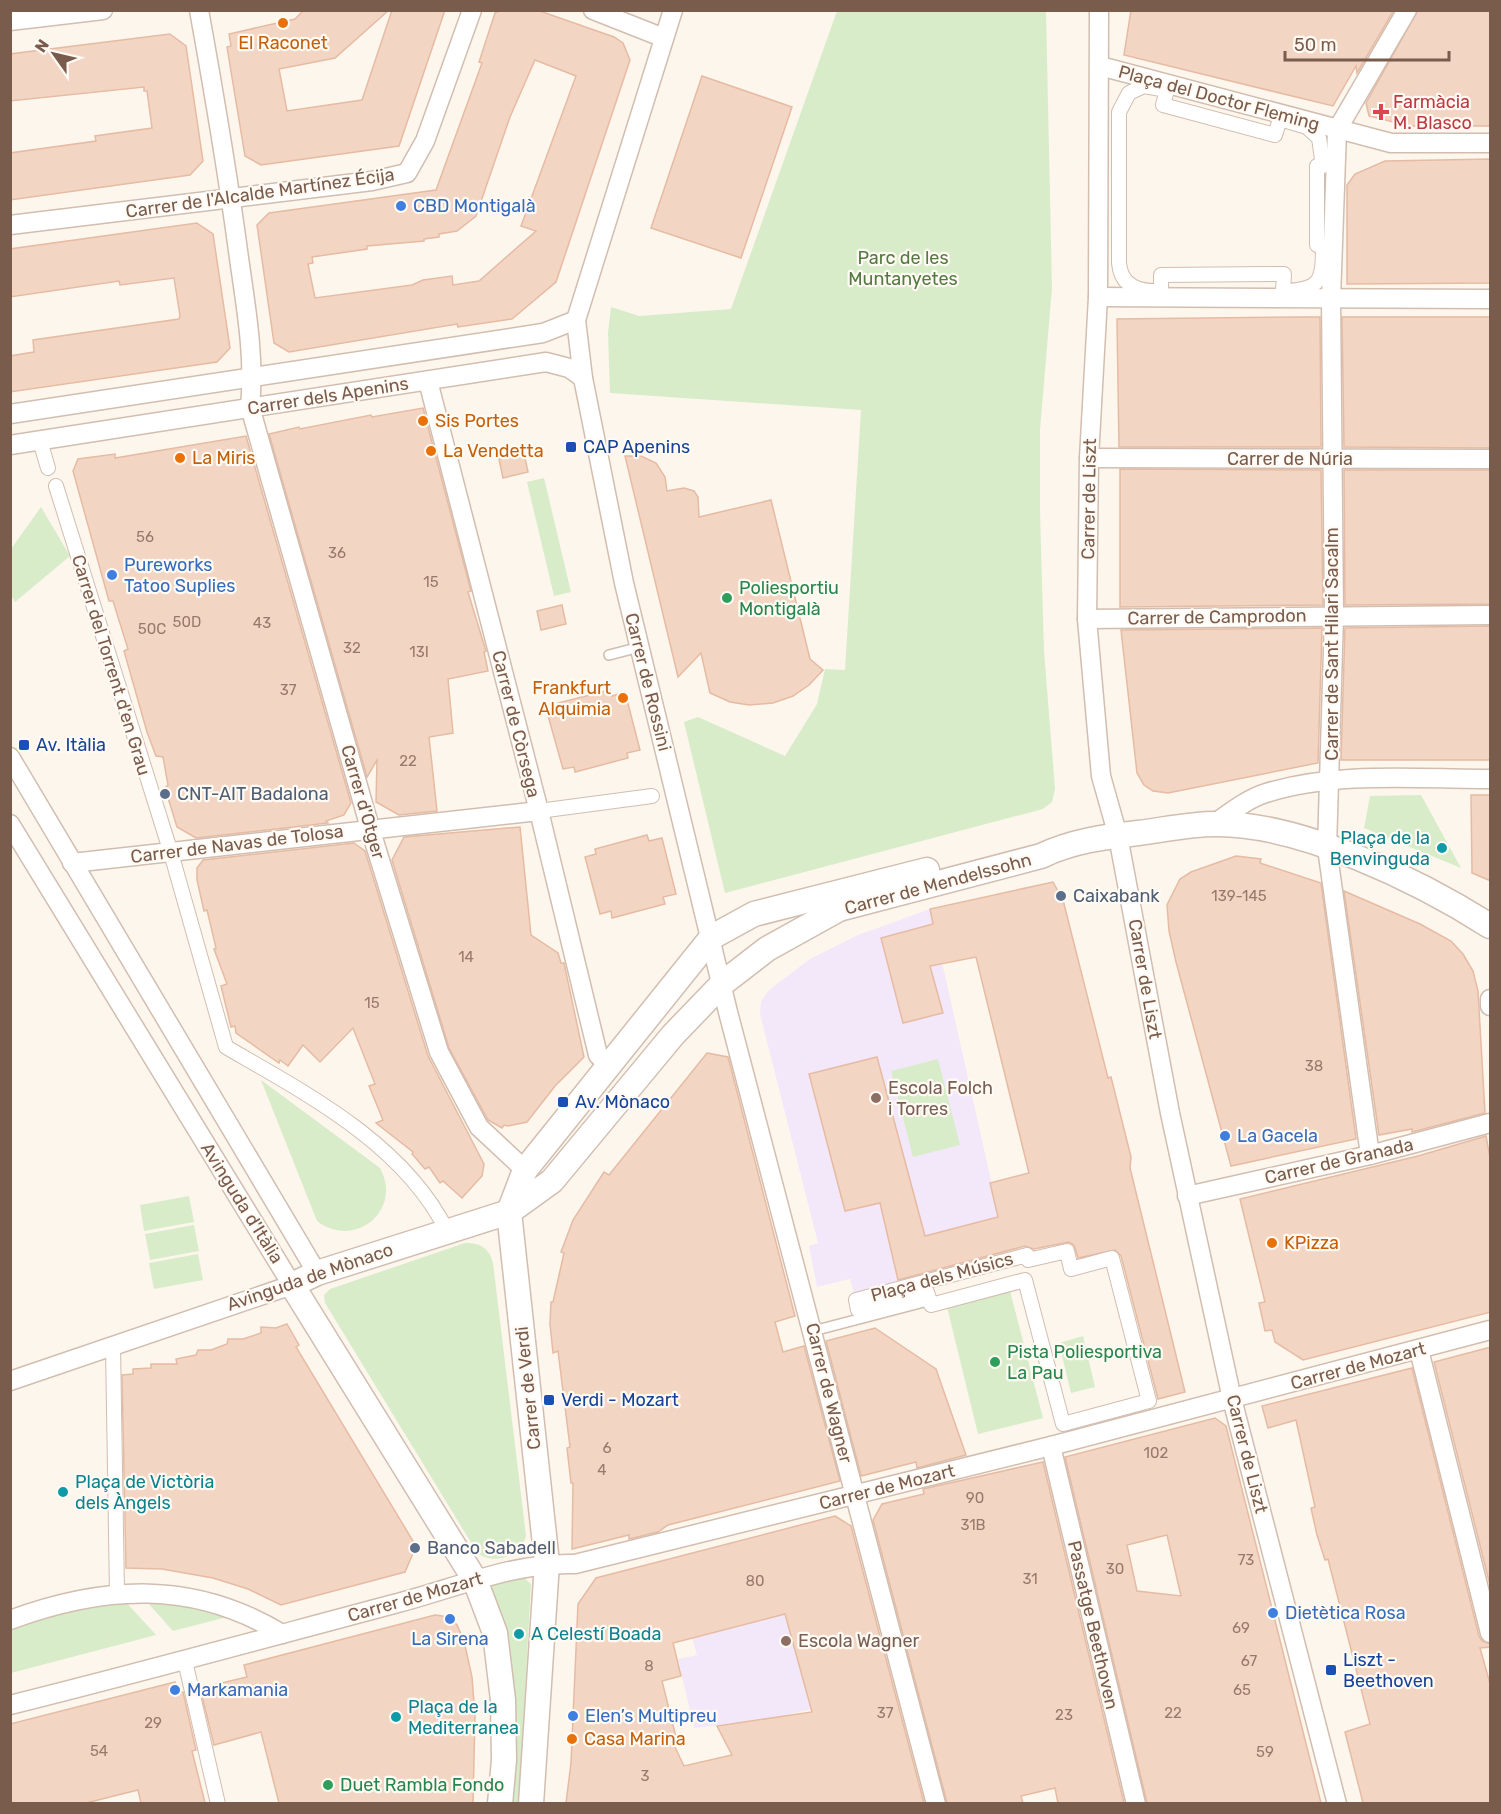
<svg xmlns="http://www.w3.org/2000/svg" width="1501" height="1814" font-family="Rubik,sans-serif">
<rect width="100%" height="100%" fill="#fdf6ec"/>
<g fill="#f3e8fa">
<path d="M930 909 1009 1260 856 1300 850 1279 817 1287 809 1246 818 1243 760 1014 761 1001 769 990 810 959 858 935Z"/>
<path d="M857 1559 815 1708 766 1720 694 1728 678 1659 697 1655 692 1638Z"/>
</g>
<g fill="#d8ecc9">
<path d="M837 11H1046L1052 288 1040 430V512L1044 651 1055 789 1052 802 1043 809 725 893 684 722 698 717 785 756 817 704 825 669 845 670 861 410 610 393 608 333 611 307 639 316 731 309Z"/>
<path d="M544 478 571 592 554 596 527 482Z"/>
<path d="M41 507 70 556 15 602 11 595V549Z"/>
<path d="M1421 795 1461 868 1364 828 1370 796Z"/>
<path d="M938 1059 960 1145 913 1157 891 1071Z"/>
<path d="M261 1080 380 1168C403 1210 355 1250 317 1221Z"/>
<path d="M189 1196 194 1222 144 1231 140 1205Z"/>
<path d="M194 1225 199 1251 150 1260 145 1234Z"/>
<path d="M465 1243C481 1243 489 1248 493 1263L526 1536C520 1556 496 1565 478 1554L325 1303 324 1295 330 1289Z"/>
<path d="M198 1254 203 1280 154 1289 149 1263Z"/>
<path d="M1010 1291 1043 1418 978 1434 947 1307Z"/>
<path d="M1083 1336 1095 1387 1071 1393 1059 1343Z"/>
<path d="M521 1575 531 1584 519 1803H511L486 1595 490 1584Z"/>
<path d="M124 1600 156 1635 11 1673V1629L54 1613Z"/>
<path d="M147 1602 189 1606 231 1616 173 1631Z"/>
</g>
<g fill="#f3d5c3" stroke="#e6bba3" stroke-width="1.5" fill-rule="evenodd">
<path d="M304 10H389L335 58 279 69 287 111 362 100 392 10H445L399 146 261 165 245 156 227 47 231 46 229 34 295 19Z"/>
<path d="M501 10H537L614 37 623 43 630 60 556 282 512 319 458 327 457 324 289 352 274 343 257 225 269 213 436 190 482 63 479 62 495 13ZM535 60 576 76 521 226 536 231 479 281 453 285 452 276 423 280 412 285 315 298 308 264 313 263 312 257 367 249V246L424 241V239L439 237V234L457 231 476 216 510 117Z"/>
<path d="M1131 10H1394L1357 73 1356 66 1333 106 1124 55Z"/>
<path d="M1418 10H1491V126H1409L1369 116 1366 103Z"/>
<path d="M170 34 186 46 203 161 190 175 10 200V153L96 141 95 136 152 128 147 91H144V87L10 101V54Z"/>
<path d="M702 76 792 107 741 258 651 228Z"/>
<path d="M1491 159V283L1347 284V185L1355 174 1385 161Z"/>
<path d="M197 223 213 234 230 348 217 362 10 392V356L34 352 33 340 179 319 180 316 174 278 120 285 119 281 10 297V249Z"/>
<path d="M1299 317H1320L1321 447H1119L1117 319Z"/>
<path d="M1342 317H1491V448L1344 447Z"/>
<path d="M423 408 471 591 468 592 486 651 484 652 488 671 448 679 453 733 429 737 437 811 399 815 376 802 377 760 367 777 269 434 299 427 300 429 371 415 372 417Z"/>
<path d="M246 436 351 803 344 815 326 821 328 823 196 838 177 827 165 788 168 785 163 757 156 756 147 732 124 651 128 649 113 601H109L73 471 78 459 115 454V458Z"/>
<path d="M524 453 528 472 503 478 499 459Z"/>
<path d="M625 456H641L656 463 665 477 667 491 684 488 694 491 698 497 699 517 771 500 810 659 823 670 809 685 793 696 773 703 749 705 730 702 710 693 701 653 678 677Z"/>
<path d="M1120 469 1321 470 1323 605 1120 607Z"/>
<path d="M1344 470H1491V604L1345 605Z"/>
<path d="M562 605 566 624 541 630 537 611Z"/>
<path d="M1491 626V760H1341L1345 628Z"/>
<path d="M1322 628 1318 763 1168 793 1153 791 1144 785 1137 773 1121 630Z"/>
<path d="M610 690 612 696 625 692 640 750 627 753 628 758 575 772 574 767 563 769 547 712 559 709 558 703Z"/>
<path d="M1471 795H1491V881L1472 873Z"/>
<path d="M520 827 531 935 558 953 561 963H564L584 1057 555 1086 527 1122 508 1126 504 1125 502 1128 488 1120 449 1048 392 860 404 837Z"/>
<path d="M647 835 649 841 662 838 676 894 663 897 665 904 612 918 611 911 600 914 585 857 596 854 595 849Z"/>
<path d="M354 843 365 851 428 1056 484 1164 482 1176 462 1198 443 1181 440 1183 429 1167 425 1169 412 1154 413 1152 376 1123 383 1120 369 1086 375 1084 353 1028 320 1062 303 1045 288 1066 280 1060 279 1063 236 1033 235 1026 231 1027 221 986 227 984 214 949 216 948 207 910 204 911 197 880V868L203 860Z"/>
<path d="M1236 856 1261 859 1260 863 1321 883 1356 1139 1231 1166 1176 962 1169 931 1167 905 1180 879 1191 872Z"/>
<path d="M1053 882 1063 900 1108 1078 1111 1077 1131 1157 1130 1168 1185 1392 1158 1399 1121 1256 1115 1250 1078 1258 1074 1245 1069 1242 1034 1249 1025 1246 898 1280 880 1203 845 1211 809 1074 877 1057 925 1236 998 1217 990 1183 1029 1173 976 957 930 966 943 1013 903 1023 881 938 933 924 930 909Z"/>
<path d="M1344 891 1420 924 1451 941 1463 954 1473 971 1478 991 1485 1113 1412 1132V1129L1379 1135Z"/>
<path d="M707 1053 728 1057 795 1316 775 1322 783 1352 804 1346 840 1481 668 1525 658 1532 629 1539V1535L572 1549 573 1483H571L567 1448 570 1447 558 1351 553 1353 550 1324 551 1302H553L564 1253 561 1252 573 1220 604 1172 609 1175Z"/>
<path d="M1486 1136 1491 1163V1312L1303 1360 1275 1342 1272 1330 1265 1331 1259 1303 1265 1302 1240 1199 1418 1156Z"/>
<path d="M287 1324 299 1345 296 1347 416 1546 405 1572 281 1605 248 1589 213 1578 162 1569 126 1568 122 1375 133 1374V1369L151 1368V1364H177L176 1359 196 1355 198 1350H211L227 1344 228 1339H243L261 1333V1327L276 1328Z"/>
<path d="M875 1328 936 1369 966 1455 917 1468 916 1462 861 1476 826 1341Z"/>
<path d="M1491 1347V1589L1434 1362Z"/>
<path d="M1412 1368 1479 1636 1482 1641 1491 1644V1647L1480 1648 1491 1687V1803H1363L1345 1732 1370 1724 1328 1559 1325 1560 1317 1535 1311 1508 1315 1507 1296 1420 1268 1428 1262 1406Z"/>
<path d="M1215 1418 1226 1426 1321 1803H1147L1065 1457ZM1167 1535 1181 1596 1137 1591 1127 1545Z"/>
<path d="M1043 1462 1124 1803H1058L1055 1788 1021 1796 1023 1803H947L873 1520 882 1504 924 1494 923 1489Z"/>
<path d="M835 1516 851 1526 924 1803H566L571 1763 578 1604 596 1578ZM785 1614 812 1712 717 1726 732 1755 684 1766 671 1739 676 1737 662 1681 681 1676 673 1643Z"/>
<path d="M435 1615 449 1617 457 1625 464 1641 472 1677 475 1716 473 1803H279L261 1732 214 1745 200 1688 247 1677 244 1665Z"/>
<path d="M175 1682 177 1693 183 1692 196 1750 192 1751 205 1803H141L138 1790 86 1803H10V1724Z"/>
</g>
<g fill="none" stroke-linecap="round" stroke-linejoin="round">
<defs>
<g id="service">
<path d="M609 655 640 647"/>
<path d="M813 1331 924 1302"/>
</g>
<g id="pedestrian">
<path d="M1144 86 1167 90 1163 105 1275 135 1280 119 1307 127 1319 138 1323 166H1317V245H1323C1323 281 1321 290 1283 291L1284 274 1161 275V291C1140 292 1121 287 1119 263V112L1129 93Z"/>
<path d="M40 441 48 468"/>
<path d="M56 486 171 853 226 1047C307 1094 404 1144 447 1231"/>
<path d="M539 811 652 796"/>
<path d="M1067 1251 1071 1269 1112 1258 1149 1401 1063 1424 1025 1280 931 1305 927 1292 858 1310 856 1300 1027 1255 1028 1260Z"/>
<path d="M113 1346 117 1594"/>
<path d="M185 1661 218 1804"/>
</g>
<g id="minor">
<path d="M199 10C214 93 228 175 239 258 246 308 255 357 250 407L370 828 439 1052 479 1127 525 1170"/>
<path d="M593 10 664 38"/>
<path d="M673 10 576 320 583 378 624 583 728 1012 936 1804"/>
<path d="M1099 10 1098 297 1089 458 1087 619 1101 776 1118 836 1170 1113 1232 1399 1337 1804"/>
<path d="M10 21 103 10"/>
<path d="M1100 66 1391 143H1490"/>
<path d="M10 225 372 181 407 173 425 141 472 10"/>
<path d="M1098 297 1490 299"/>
<path d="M428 381 539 811 598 1055 608 1065"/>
<path d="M10 414 543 333 576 320"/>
<path d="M10 445 546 362 569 368 583 378"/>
<path d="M1089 458 1490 459"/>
<path d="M1087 619 1490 615"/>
<path d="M10 757 317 1273"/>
<path d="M10 824 292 1285 10 1381"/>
<path d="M1214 824C1231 812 1247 799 1266 793 1337 771 1417 779 1490 779"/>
<path d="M72 863 539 811"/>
<path d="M1490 999V1006"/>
<path d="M1370 1155 1327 848 1334 616 1331 299 1337 130 1407 10"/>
<path d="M1187 1196 1370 1155 1490 1123"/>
<path d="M1419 1350 1490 1633"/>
<path d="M1051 1446 1136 1804"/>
<path d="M10 1620C105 1585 194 1580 282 1634"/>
<path d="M10 1705C139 1673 266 1638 394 1604 453 1589 513 1562 575 1564L1051 1446 1490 1330"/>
</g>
<g id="tertiary">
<path d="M500 1804 504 1760 503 1700 495 1633 475 1580 292 1285 317 1273 509 1212 552 1181 673 1035 723 983 767 949 839 909 1041 856C1072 841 1104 837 1138 833 1163 830 1190 824 1215 824 1301 823 1419 881 1490 926"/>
<path d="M531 1804 547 1563 509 1212 525 1170 712 937 754 914 927 870"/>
</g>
</defs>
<use href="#service" stroke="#d1beb0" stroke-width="12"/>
<use href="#pedestrian" stroke="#d1beb0" stroke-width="16"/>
<use href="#minor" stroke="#d1beb0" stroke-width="21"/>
<use href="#tertiary" stroke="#d1beb0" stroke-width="27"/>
<use href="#service" stroke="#fff" stroke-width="9"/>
<use href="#pedestrian" stroke="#fff" stroke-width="14"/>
<use href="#minor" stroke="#fff" stroke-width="18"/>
<use href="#tertiary" stroke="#fff" stroke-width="24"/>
</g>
<g fill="#e8710a" stroke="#fffaf3" stroke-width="2">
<circle cx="283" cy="23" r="6"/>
<circle cx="423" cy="421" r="6"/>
<circle cx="431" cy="451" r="6"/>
<circle cx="180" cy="458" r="6"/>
<circle cx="623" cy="698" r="6"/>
<circle cx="1272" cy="1243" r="6"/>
<circle cx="572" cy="1739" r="6"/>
</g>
<path fill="#e0444e" stroke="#fffaf3" stroke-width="2" d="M1378 103h6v6h6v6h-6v6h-6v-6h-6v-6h6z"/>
<g fill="#3f7fe0" stroke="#fffaf3" stroke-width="2">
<circle cx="401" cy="206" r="6"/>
<circle cx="112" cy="575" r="6"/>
<circle cx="1225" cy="1136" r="6"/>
<circle cx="1273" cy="1613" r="6"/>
<circle cx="450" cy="1619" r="6"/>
<circle cx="175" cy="1690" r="6"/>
<circle cx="573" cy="1716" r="6"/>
</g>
<g fill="#1a4fb4" stroke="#fffaf3" stroke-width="2">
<rect x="565" y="441" width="12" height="12" rx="3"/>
<rect x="18" y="739" width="12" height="12" rx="3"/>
<rect x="557" y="1096" width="12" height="12" rx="3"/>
<rect x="543" y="1394" width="12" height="12" rx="3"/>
<rect x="1325" y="1664" width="12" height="12" rx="3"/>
</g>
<g fill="#2e9e5b" stroke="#fffaf3" stroke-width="2">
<circle cx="727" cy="598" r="6"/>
<circle cx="995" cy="1362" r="6"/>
<circle cx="328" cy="1785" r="6"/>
</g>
<g fill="#5c6f8a" stroke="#fffaf3" stroke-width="2">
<circle cx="165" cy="794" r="6"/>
<circle cx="1061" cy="896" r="6"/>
<circle cx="415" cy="1548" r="6"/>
</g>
<g fill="#0f9aa8" stroke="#fffaf3" stroke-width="2">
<circle cx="1442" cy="848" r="6"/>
<circle cx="63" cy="1492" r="6"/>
<circle cx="519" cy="1634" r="6"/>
<circle cx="396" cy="1717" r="6"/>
</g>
<g fill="#8d6e63" stroke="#fffaf3" stroke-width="2">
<circle cx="876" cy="1098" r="6"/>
<circle cx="786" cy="1641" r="6"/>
</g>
<g text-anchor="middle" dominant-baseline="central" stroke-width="4.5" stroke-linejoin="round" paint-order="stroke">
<g font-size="15" fill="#987a6a">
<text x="145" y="537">56</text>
<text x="337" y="553">36</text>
<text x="431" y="582">15</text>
<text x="187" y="622">50D</text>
<text x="262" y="623">43</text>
<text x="152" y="629">50C</text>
<text x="352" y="648">32</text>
<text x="419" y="652">13I</text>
<text x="288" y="690">37</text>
<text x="408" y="761">22</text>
<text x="1239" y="896">139-145</text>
<text x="466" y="957">14</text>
<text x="372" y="1003">15</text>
<text x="1314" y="1066">38</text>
<text x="607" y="1448">6</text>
<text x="1156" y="1453">102</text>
<text x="602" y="1470">4</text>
<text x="975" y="1498">90</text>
<text x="973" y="1525">31B</text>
<text x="1246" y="1560">73</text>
<text x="1115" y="1569">30</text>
<text x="1030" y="1579">31</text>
<text x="755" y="1581">80</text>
<text x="1241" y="1628">69</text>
<text x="1249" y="1661">67</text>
<text x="649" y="1666">8</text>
<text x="1242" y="1690">65</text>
<text x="885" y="1713">37</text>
<text x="1173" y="1713">22</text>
<text x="1064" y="1715">23</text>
<text x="153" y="1723">29</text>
<text x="99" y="1751">54</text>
<text x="1265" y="1752">59</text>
<text x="645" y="1776">3</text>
</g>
<g font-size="18" fill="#c56008" stroke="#fffaf3" text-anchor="start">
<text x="283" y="43" text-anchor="middle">El Raconet</text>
<text x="435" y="421">Sis Portes</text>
<text x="443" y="451">La Vendetta</text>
<text x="192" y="458">La Miris</text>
<text x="611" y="688" text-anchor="end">Frankfurt<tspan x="611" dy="21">Alquimia</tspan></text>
<text x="1284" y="1243">KPizza</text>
<text x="584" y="1739">Casa Marina</text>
</g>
<g font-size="18" fill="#7a5c4d" stroke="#fffaf3">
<text transform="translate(1219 98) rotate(15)">Plaça del Doctor Fleming</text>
<text transform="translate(260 193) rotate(-8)">Carrer de l'Alcalde Martínez Écija</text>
<text transform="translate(328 396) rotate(-9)">Carrer dels Apenins</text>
<text x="1290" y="459">Carrer de Núria</text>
<text transform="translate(1089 499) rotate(-89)">Carrer de Liszt</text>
<text transform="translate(1217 617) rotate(-1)">Carrer de Camprodon</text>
<text transform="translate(1332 644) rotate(-90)">Carrer de Sant Hilari Sacalm</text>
<text transform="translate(111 665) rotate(73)">Carrer del Torrent d'en Grau</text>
<text transform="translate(648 682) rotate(76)">Carrer de Rossini</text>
<text transform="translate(516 724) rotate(76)">Carrer de Còrsega</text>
<text transform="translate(363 802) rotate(74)">Carrer d'Otger</text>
<text transform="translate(237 844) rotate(-7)">Carrer de Navas de Tolosa</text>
<text transform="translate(938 884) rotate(-15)">Carrer de Mendelssohn</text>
<text transform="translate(1145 979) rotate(80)">Carrer de Liszt</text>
<text transform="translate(1339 1161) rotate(-13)">Carrer de Granada</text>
<text transform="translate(242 1203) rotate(58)">Avinguda d'Itàlia</text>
<text transform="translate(310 1277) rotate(-19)">Avinguda de Mònaco</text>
<text transform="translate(942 1277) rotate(-15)">Plaça dels Músics</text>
<text transform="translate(1358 1366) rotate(-15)">Carrer de Mozart</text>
<text transform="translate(528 1388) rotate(-96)">Carrer de Verdi</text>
<text transform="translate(829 1393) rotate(76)">Carrer de Wagner</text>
<text transform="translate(1247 1454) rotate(76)">Carrer de Liszt</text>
<text transform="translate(887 1487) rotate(-14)">Carrer de Mozart</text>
<text transform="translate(415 1597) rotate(-16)">Carrer de Mozart</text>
<text transform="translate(1093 1625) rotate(77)">Passatge Beethoven</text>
</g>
<g font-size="18" fill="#be3a42" stroke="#fffaf3" text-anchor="start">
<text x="1393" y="102">Farmàcia<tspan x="1393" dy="21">M. Blasco</tspan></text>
</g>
<g font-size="18" fill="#366cbe" stroke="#fffaf3" text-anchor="start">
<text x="413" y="206">CBD Montigalà</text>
<text x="124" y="565">Pureworks<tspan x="124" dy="21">Tatoo Suplies</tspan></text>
<text x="1237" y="1136">La Gacela</text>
<text x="1285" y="1613">Dietètica Rosa</text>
<text x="450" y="1639" text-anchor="middle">La Sirena</text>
<text x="187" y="1690">Markamania</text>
<text x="585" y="1716">Elen’s Multipreu</text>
</g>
<g font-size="18" fill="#537a41" stroke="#fffaf3">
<text x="903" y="258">Parc de les<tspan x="903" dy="21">Muntanyetes</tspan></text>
</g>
<g font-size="18" fill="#164399" stroke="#fffaf3" text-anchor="start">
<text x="583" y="447">CAP Apenins</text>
<text x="36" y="745">Av. Itàlia</text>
<text x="575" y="1102">Av. Mònaco</text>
<text x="561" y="1400">Verdi - Mozart</text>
<text x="1343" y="1660">Liszt -<tspan x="1343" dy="21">Beethoven</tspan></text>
</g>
<g font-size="18" fill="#27864d" stroke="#fffaf3" text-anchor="start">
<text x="739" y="588">Poliesportiu<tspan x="739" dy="21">Montigalà</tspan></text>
<text x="1007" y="1352">Pista Poliesportiva<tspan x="1007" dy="21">La Pau</tspan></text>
<text x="340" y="1785">Duet Rambla Fondo</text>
</g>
<g font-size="18" fill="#4e5e75" stroke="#fffaf3" text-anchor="start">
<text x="177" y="794">CNT-AIT Badalona</text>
<text x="1073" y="896">Caixabank</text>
<text x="427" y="1548">Banco Sabadell</text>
</g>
<g font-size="18" fill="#0d838f" stroke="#fffaf3" text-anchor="start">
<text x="1430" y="838" text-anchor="end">Plaça de la<tspan x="1430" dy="21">Benvinguda</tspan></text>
<text x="75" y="1482">Plaça de Victòria<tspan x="75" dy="21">dels Àngels</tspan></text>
<text x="531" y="1634">A Celestí Boada</text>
<text x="408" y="1707">Plaça de la<tspan x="408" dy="21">Mediterranea</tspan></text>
</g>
<g font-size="18" fill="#785e54" stroke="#fffaf3" text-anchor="start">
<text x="888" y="1088">Escola Folch<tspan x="888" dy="21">i Torres</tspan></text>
<text x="798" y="1641">Escola Wagner</text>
</g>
</g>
<rect width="1501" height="1814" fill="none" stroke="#7a5c4d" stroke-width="24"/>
<g transform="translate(54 54) rotate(304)" stroke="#fffaf3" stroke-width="4.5" paint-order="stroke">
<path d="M0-4.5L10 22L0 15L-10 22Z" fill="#7a5c4d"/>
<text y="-9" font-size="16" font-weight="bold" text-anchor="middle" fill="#7a5c4d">N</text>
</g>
<path d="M1285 51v9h164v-9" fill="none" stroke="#7a5c4d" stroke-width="3"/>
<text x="1294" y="51" font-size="18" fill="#7a5c4d" stroke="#fffaf3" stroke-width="4.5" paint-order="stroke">50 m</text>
</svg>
